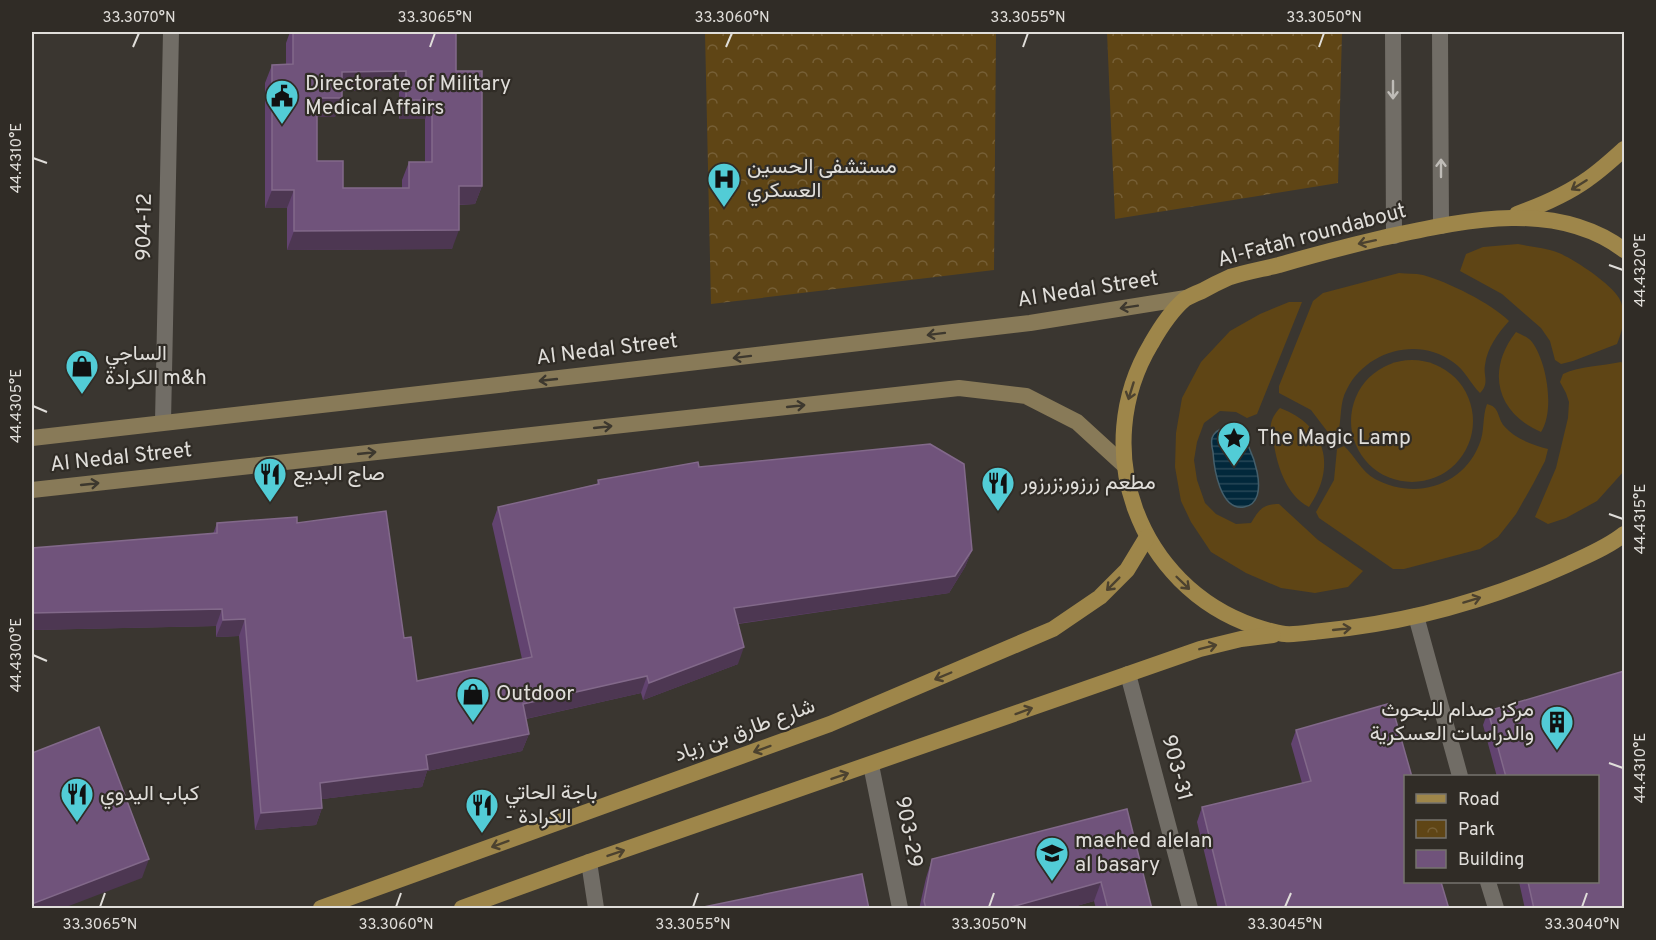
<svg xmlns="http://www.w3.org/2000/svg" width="1656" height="940" font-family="Overpass,Vazirmatn,sans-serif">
<defs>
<pattern id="park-crowns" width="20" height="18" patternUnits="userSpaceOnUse" patternTransform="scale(1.5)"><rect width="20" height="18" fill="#5f4515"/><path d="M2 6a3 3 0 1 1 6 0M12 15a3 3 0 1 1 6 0" fill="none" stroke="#765f36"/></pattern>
<pattern id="water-rules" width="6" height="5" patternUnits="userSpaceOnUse" patternTransform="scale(1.5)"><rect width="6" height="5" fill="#02283b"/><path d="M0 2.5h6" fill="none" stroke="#274757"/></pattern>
</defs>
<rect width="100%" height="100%" fill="#3a3630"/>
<g fill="#5f4515">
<path d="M1518 244C1531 247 1547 248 1559 253 1575 260 1610 283 1619 298 1627 312 1623 330 1617 344L1573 361 1561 364 1555 360 1550 341 1541 328 1502 294 1460 271 1466 254 1483 247Z"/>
<path d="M1399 273C1407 274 1415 273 1423 275 1448 282 1491 303 1509 321 1498 333 1487 348 1485 365 1483 376 1490 383 1480 393 1470 383 1465 370 1453 362 1418 336 1366 351 1347 389 1339 403 1342 419 1338 434L1330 435 1311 410 1279 393V386L1313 301 1323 293Z"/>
<path d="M1289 302H1302L1257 414 1247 418 1236 412 1220 411 1204 423 1197 442 1194 460 1197 480 1205 503 1216 514 1236 524 1251 523C1259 510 1262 504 1279 504L1318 540 1363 571 1348 587 1315 593 1281 588 1246 573 1211 552 1191 522 1181 501 1175 467 1176 433 1182 398 1201 362 1230 331 1260 314Z"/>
<path d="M1516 332C1522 335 1528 337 1532 342 1547 362 1555 411 1541 432 1496 413 1486 370 1516 332Z"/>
<circle cx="1412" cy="421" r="61"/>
<path d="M1621 362 1624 364V471L1597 501 1566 518 1548 524 1535 517 1556 468 1568 418 1569 402 1566 393 1560 382 1563 374C1580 366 1602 366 1621 362Z"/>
<path d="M1487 404C1500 407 1497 417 1504 426 1515 439 1533 445 1548 449L1545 461 1533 484 1516 514 1498 537 1480 549 1404 569H1393L1319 518 1316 512 1334 480 1337 449 1344 446C1355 456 1361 471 1375 479 1414 500 1462 487 1479 445 1485 432 1482 417 1487 404Z"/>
<path d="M1280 408C1326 425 1337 467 1309 507 1285 495 1276 462 1273 438 1272 434 1270 428 1271 424 1272 418 1276 412 1280 408Z"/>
</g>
<g fill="url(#park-crowns)">
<path d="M705 32H996L994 270 711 304Z"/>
<path d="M1107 32H1342L1338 183 1115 219Z"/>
</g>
<path fill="url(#water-rules)" stroke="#455f6b" stroke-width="1.5" d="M1226 427C1231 427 1235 427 1238 431 1252 443 1273 503 1244 507 1220 511 1214 468 1213 452 1212 448 1211 443 1212 438 1214 432 1219 429 1226 427Z"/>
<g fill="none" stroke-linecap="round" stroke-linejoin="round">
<g stroke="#716d66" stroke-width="16">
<path d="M1393 32 1394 236"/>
<path d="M1440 32 1441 226"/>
<path d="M163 422 171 32"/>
<path d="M1416 616 1460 776"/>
<path d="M1128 674 1190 908"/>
<path d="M871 765 900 908"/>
<path d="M589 862 596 908"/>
<path d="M1488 882 1496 908"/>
</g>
<g stroke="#887a58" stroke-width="16">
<path d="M32 438 603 373 1030 323 1186 298"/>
<path d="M32 490 959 388 1026 396 1077 422 1124 465"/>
</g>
<g stroke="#9e864a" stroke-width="16">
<path d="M1517 214C1542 205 1566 195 1588 179 1601 170 1613 159 1624 149"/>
<path d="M1624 250C1554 198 1461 221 1382 238 1348 246 1313 255 1279 265 1263 269 1246 272 1230 277 1221 281 1211 286 1202 291 1197 293 1190 296 1185 299 1171 311 1160 328 1151 344 1088 449 1138 586 1254 626 1263 629 1275 633 1285 634 1297 635 1310 632 1322 631 1407 623 1492 599 1569 564 1588 555 1608 547 1624 534"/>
<path d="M321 908 830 724 1053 629 1100 597 1127 570 1147 537"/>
<path d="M462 908 589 862 1200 649 1241 639 1273 635"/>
</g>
</g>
<g fill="#624370" fill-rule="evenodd">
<path d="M290 32H456V71L482 186 475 204 459 205 452 249 287 250V208H265V83L272 65H286V43ZM399 90V119H425V162H409L402 180V188H343L317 161V117H335L342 91Z"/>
<path d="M699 467 972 550 965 567 949 593 738 624V664L643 700 641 693 526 719 529 734 522 751 427 771 422 787 322 799V808L316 825 255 830 239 636 216 637V626L32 630V548L213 534 217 523H297L404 638 417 681 522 659 492 524 498 507 597 484 598 480Z"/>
<path d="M1624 671V909H1525L1519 882H1598V777H1497L1483 725 1488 711Z"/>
<path d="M1296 730 1449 909H1218L1197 822 1202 807 1302 783 1291 744Z"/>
<path d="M1127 809 1152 909H1096L1094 901 1066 909H919L926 878 932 859Z"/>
</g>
<g fill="#4d3752">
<path d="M406 71 399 90 335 91 342 72Z"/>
<path d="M317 98H342L335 117H311Z"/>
<path d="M406 100H432L425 119H399Z"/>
<path d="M459 186H482L475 204 452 205Z"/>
<path d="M272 190H294L287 208H265Z"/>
<path d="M459 230 452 249 287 250 294 231Z"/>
<path d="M972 550 965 567 949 593 728 625 734 608Z"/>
<path d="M222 609 216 626 32 630V613Z"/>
<path d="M245 619 239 636 216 637 223 620Z"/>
<path d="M744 647 738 664 643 700 649 683Z"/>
<path d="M647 676 641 693 516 721 523 704Z"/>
<path d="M529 734 522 751 427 771 422 787 314 800 320 783 426 755Z"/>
<path d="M322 808 316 825 255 830 261 813Z"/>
<path d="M149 859 142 878 61 909H32V904Z"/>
<path d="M1101 882 1094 901 1066 909H1004Z"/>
</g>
<g fill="#70537b" stroke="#82698a" stroke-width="1.5" fill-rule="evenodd">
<path d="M293 32H456V71H482V186H459V230L294 231V190H272V65L293 64ZM406 71V100H432V162H409V188H343V161H317V98H342V72Z"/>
<path d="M930 444 964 464 972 550 955 576 734 608 744 647 649 683 647 676 523 704 529 734 426 755 428 769 320 783 322 808 261 813 245 619 223 620 222 609 32 613V548L217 533V523L297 517V523L386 511 404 638 411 637 417 681 532 657 498 507 599 484 598 480 698 462 699 467Z"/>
<path d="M1624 671V909H1534L1528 882H1598V777H1506L1488 711Z"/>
<path d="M1391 703 1412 777H1406V882H1441L1449 909H1227L1202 807 1311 781 1296 730Z"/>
<path d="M99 727 149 859 32 904V753Z"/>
<path d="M1127 809 1152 909H1108L1101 882 1004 909H926L924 901 932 859Z"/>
<path d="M862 874 869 909H694Z"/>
</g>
<defs><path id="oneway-shaft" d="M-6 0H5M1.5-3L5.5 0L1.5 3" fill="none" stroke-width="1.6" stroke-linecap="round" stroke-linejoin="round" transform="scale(1.5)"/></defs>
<g stroke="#bfbcb7">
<use href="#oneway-shaft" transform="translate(1393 90) rotate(90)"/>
<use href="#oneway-shaft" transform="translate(1441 168) rotate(-90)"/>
</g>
<g stroke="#4c422f">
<use href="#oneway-shaft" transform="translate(1579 185) rotate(148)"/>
<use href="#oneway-shaft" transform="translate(1367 242) rotate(168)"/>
<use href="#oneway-shaft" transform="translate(1131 391) rotate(107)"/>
<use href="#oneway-shaft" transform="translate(1183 583) rotate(44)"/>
<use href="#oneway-shaft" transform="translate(1113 584) rotate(135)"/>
<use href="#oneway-shaft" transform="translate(1472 600) rotate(-17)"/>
<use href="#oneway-shaft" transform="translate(1342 629) rotate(-6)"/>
<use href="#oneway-shaft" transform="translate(1208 647) rotate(-14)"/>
<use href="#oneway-shaft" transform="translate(943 676) rotate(157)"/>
<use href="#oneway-shaft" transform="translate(1024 711) rotate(-20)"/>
<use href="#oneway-shaft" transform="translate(762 749) rotate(160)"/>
<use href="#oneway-shaft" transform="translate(840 776) rotate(-19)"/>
<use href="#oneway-shaft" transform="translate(500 844) rotate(160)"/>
<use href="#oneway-shaft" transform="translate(616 853) rotate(-19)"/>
</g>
<g stroke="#3d382e">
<use href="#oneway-shaft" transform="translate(1129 307) rotate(171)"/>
<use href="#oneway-shaft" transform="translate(936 334) rotate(173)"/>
<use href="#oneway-shaft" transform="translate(742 357) rotate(173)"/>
<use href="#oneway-shaft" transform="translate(548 380) rotate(174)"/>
<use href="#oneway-shaft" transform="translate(796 406) rotate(-6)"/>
<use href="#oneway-shaft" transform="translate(603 427) rotate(-6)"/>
<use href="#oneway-shaft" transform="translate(367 453) rotate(-6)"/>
<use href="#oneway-shaft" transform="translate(90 484) rotate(-6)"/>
</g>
<path fill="none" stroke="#e0deda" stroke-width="2" d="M133 47 139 33M430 47 435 33M726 47 732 33M1023 47 1028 33M1319 47 1324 33M33 158 47 163M1609 265 1623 270M33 406 47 412M1609 514 1623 519M33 655 47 661M1609 763 1623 768M100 907 105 893M396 907 401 893M693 907 698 893M989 907 994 893M1285 907 1291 893M1582 907 1587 893"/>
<defs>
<symbol id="civic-pin" viewBox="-11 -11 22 30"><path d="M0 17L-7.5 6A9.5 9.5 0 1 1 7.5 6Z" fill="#52ccd6" stroke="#302c26"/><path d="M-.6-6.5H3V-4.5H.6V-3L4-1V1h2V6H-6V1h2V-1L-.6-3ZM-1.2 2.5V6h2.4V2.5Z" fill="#111"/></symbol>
<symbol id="hospital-pin" viewBox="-11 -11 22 30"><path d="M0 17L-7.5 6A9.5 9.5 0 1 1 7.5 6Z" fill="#52ccd6" stroke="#302c26"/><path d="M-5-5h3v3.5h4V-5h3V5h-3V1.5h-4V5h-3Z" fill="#111"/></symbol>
<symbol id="shop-pin" viewBox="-11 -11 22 30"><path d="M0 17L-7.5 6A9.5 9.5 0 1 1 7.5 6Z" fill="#52ccd6" stroke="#302c26"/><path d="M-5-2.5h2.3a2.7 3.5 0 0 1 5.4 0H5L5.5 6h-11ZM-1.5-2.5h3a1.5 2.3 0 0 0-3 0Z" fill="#111"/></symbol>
<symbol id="sight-pin" viewBox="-11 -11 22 30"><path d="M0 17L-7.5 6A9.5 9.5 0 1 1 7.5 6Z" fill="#52ccd6" stroke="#302c26"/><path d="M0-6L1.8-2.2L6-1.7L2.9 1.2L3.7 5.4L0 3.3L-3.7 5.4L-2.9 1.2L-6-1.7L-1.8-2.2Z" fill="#111"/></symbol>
<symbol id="restaurant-pin" viewBox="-11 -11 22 30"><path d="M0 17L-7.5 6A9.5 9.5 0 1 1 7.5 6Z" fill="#52ccd6" stroke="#302c26"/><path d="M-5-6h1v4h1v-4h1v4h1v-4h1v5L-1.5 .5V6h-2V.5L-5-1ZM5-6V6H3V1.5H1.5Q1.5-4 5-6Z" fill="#111"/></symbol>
<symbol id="building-pin" viewBox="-11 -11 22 30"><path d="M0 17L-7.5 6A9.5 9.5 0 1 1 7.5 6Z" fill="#52ccd6" stroke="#302c26"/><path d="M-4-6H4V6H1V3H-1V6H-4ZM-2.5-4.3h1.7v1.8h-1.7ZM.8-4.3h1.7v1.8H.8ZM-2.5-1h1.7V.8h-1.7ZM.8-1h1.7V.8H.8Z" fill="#111"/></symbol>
<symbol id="school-pin" viewBox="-11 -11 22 30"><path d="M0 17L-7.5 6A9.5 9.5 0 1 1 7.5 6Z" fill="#52ccd6" stroke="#302c26"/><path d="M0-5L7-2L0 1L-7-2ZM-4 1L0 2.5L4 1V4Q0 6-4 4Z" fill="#111"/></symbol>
</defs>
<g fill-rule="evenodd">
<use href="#civic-pin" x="263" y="77" width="38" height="52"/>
<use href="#hospital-pin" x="705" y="160" width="38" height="52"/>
<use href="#shop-pin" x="63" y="347" width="38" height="52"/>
<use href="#sight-pin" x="1215" y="419" width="38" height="52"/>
<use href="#restaurant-pin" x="251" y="455" width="38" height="52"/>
<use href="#restaurant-pin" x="979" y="464" width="38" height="52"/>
<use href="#shop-pin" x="454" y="675" width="38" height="52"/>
<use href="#building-pin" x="1538" y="703" width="38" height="52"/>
<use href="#restaurant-pin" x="58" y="775" width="38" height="52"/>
<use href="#restaurant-pin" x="463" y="786" width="38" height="52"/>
<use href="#school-pin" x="1033" y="834" width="38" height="52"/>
</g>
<g text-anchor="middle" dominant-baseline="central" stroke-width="4.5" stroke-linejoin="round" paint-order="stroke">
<g font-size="21" fill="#e0deda" stroke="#302c26" text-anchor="start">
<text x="305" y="84">Directorate of Military<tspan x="305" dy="24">Medical Affairs</tspan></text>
<text x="747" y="167">مستشفى الحسين<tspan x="747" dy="24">العسكري</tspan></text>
<text x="105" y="354">الساجي<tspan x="105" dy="24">الكرادة m&amp;h</tspan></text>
<text x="1257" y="438">The Magic Lamp</text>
<text x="293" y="474">صاج البديع</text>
<text x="1021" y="483">مطعم زرزور;زرزور</text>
<text x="496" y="694">Outdoor</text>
<text x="1534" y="710" text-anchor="end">مركز صدام للبحوث<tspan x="1534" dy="24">والدراسات العسكرية</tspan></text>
<text x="505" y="793">باجة الحاتي<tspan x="505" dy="24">- الكرادة</tspan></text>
<text x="100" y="794">كباب اليدوي</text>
<text x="1075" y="841">maehed alelan<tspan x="1075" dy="24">al basary</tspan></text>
</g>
<g font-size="21" fill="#e0deda" stroke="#302c26">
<text transform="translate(145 227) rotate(-89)">904-12</text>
<text transform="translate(1312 236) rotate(-15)">Al-Fatah roundabout</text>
<text transform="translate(1088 290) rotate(-9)">Al Nedal Street</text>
<text transform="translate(607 350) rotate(-7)">Al Nedal Street</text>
<text transform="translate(121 458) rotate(-6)">Al Nedal Street</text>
<text transform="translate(745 731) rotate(-20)">شارع طارق بن زياد</text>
<text transform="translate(1176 768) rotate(75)">903-31</text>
<text transform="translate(908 832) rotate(79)">903-29</text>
</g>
</g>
<rect width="1656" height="940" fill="none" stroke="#302c26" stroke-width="66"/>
<rect x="1404" y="775" width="195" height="108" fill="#302c26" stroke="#76736e" stroke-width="1.5"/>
<rect x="1416" y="794" width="30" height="9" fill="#9e864a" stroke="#76736e" stroke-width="1.5"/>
<text x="1458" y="805" font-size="18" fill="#e0deda">Road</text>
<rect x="1416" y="820" width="30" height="18" fill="url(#park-crowns)" stroke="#76736e" stroke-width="1.5"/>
<text x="1458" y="835" font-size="18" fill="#e0deda">Park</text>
<rect x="1416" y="850" width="30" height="18" fill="#70537b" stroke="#76736e" stroke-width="1.5"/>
<text x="1458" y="865" font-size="18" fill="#e0deda">Building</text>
<rect x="33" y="33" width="1590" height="874" fill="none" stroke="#e0deda" stroke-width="2"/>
<g font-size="15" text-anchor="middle" fill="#e0deda">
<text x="139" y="22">33.3070°N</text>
<text x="435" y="22">33.3065°N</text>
<text x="732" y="22">33.3060°N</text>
<text x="1028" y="22">33.3055°N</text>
<text x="1324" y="22">33.3050°N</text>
<text transform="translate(16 158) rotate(-90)" y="5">44.4310°E</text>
<text transform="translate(1640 270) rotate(-90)" y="5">44.4320°E</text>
<text transform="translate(16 406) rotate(-90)" y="5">44.4305°E</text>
<text transform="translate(1640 519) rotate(-90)" y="5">44.4315°E</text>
<text transform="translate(16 655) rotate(-90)" y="5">44.4300°E</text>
<text transform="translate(1640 768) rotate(-90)" y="5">44.4310°E</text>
<text x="100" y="929">33.3065°N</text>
<text x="396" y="929">33.3060°N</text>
<text x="693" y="929">33.3055°N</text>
<text x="989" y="929">33.3050°N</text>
<text x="1285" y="929">33.3045°N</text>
<text x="1582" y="929">33.3040°N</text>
</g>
</svg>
